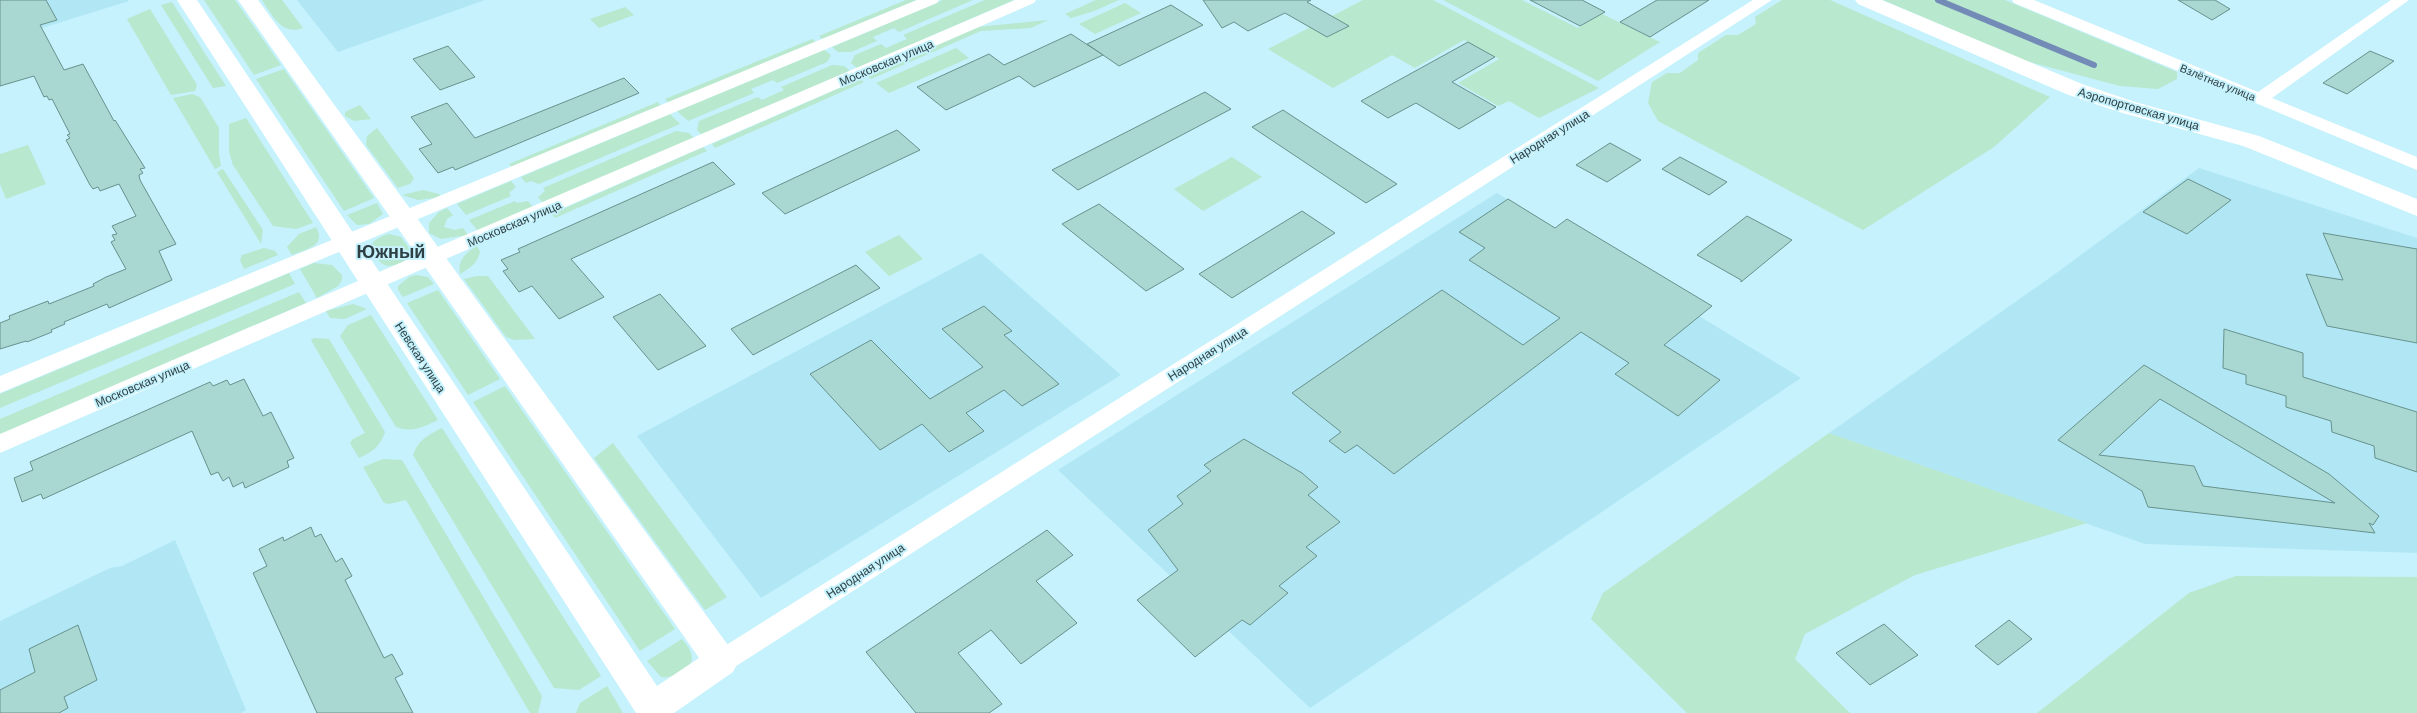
<svg xmlns="http://www.w3.org/2000/svg" width="2417" height="713" font-family="Barlow,sans-serif">
<rect width="100%" height="100%" fill="#c5f2fc"/>
<g fill="#b1e7f4">
<path d="M0 0H128L129 1 0 41Z"/>
<path d="M297 0H485L338 52Z"/>
<path d="M2199 168 2417 238V553L2145 544 1829 433 2055 274Z"/>
<path d="M1497 193 1801 378 1310 708 1058 470Z"/>
<path d="M981 253 1121 375 761 598 637 436Z"/>
<path d="M175 540 246 710 241 713H0V621L110 568 122 566Z"/>
</g>
<g fill="#b8e8ce">
<path d="M204 0H235L281 65 254 75Z"/>
<path d="M262 0H282L303 28C282 36 272 15 262 0Z"/>
<path d="M906 0H917L822 39 819 36Z"/>
<path d="M943 0H973L899 32 894 28 873 37 877 41 851 52H838L832 47Z"/>
<path d="M985 0H1014L857 68 851 63 855 55 881 44 886 48 907 39 903 35Z"/>
<path d="M1096 0H1119L1094 11 1071 18 1065 14Z"/>
<path d="M1363 0H1433L1599 88 1539 118 1509 101 1498 106 1458 83 1499 59 1464 40 1415 68 1392 55 1333 88 1268 49Z"/>
<path d="M1443 0H1522L1578 28 1602 14 1660 42 1598 81Z"/>
<path d="M1782 0H1830L2050 97 1994 147 1863 230 1658 121 1648 103 1652 82 1667 73H1680L1698 60V53L1726 35H1738L1756 24 1755 17Z"/>
<path d="M1883 0H2005L2177 72V79L2158 89 2120 86 2025 61Z"/>
<path d="M172 2 226 86 213 88 161 5Z"/>
<path d="M1125 3 1141 13 1095 34 1079 24Z"/>
<path d="M625 7 634 15 599 28 590 19Z"/>
<path d="M150 9 197 85 195 91 171 95 127 19Z"/>
<path d="M1048 20 1031 28 981 31 871 79 867 76 978 27Z"/>
<path d="M812 39 816 42 669 103 665 99Z"/>
<path d="M956 48 969 58 889 93 876 83Z"/>
<path d="M824 50 831 55 827 62 777 83 773 80 751 89 754 93 688 121 677 111Z"/>
<path d="M832 65 844 66 850 71 702 135 697 130 699 121 758 97 762 100 784 90 781 87Z"/>
<path d="M284 69 374 198 344 211 256 79Z"/>
<path d="M860 79 864 82 715 148 712 144Z"/>
<path d="M192 94 200 97 219 128V154L221 166 215 169 173 98Z"/>
<path d="M658 102 661 106 513 168 509 164Z"/>
<path d="M360 105 371 119 354 121 345 116V112Z"/>
<path d="M670 114 680 124 539 184 531 181 526 183 521 177Z"/>
<path d="M246 118 313 223 296 229 273 226 233 165 229 152V124Z"/>
<path d="M377 128 414 178 410 184 398 188 366 145 367 136Z"/>
<path d="M676 131 689 133 694 138 543 203 538 197 545 191 543 188Z"/>
<path d="M28 145 46 184 6 199 0 184V154Z"/>
<path d="M703 147 707 151 555 218 552 214Z"/>
<path d="M1232 157 1262 177 1203 211 1174 189Z"/>
<path d="M223 169 263 230 261 244 217 172Z"/>
<path d="M511 181 516 187 509 193 511 196 466 215 457 204Z"/>
<path d="M423 190 439 194 441 197 418 200 402 195Z"/>
<path d="M515 201 517 203 528 201 533 207 478 231 469 220Z"/>
<path d="M377 203 383 214 369 224 357 225 347 215Z"/>
<path d="M447 208 453 215 447 219 444 227 455 230 463 228 468 235 441 239 429 233V223L439 212Z"/>
<path d="M316 227C327 246 306 249 292 255L287 247 299 234Z"/>
<path d="M389 234 401 237 411 251 406 260C391 268 384 269 374 255 366 243 378 237 389 234Z"/>
<path d="M899 235 923 259 889 276 865 252Z"/>
<path d="M477 246 480 252C477 264 470 268 460 274 457 261 466 252 477 246Z"/>
<path d="M264 248 275 251 278 255 244 269 240 260 242 255Z"/>
<path d="M314 263 332 265 342 275V280L338 286 317 298 300 269Z"/>
<path d="M289 273 295 284 0 408V394Z"/>
<path d="M416 275 428 277 434 284 403 297 398 290V286L409 277Z"/>
<path d="M477 276H488L535 339 514 340 506 337 464 279Z"/>
<path d="M438 290 500 379 468 395 407 303Z"/>
<path d="M299 292 306 303 0 435V419Z"/>
<path d="M353 304 367 309 345 319 330 318 326 311Z"/>
<path d="M371 315 438 420C423 427 412 433 396 427L340 336 348 325Z"/>
<path d="M314 338 329 339 385 432C380 447 372 452 359 458L350 443 353 439 365 433 311 340Z"/>
<path d="M505 386 675 629 640 651 473 402Z"/>
<path d="M442 428 601 676 579 690 554 688 413 455C418 440 428 435 442 428Z"/>
<path d="M1829 433 2087 523 1915 575 1805 634 1795 659 1850 713H1687L1591 619 1603 593Z"/>
<path d="M613 443 727 597 705 610 594 458Z"/>
<path d="M383 459 402 460 542 696 538 713H530L406 500 389 504 384 503 363 467Z"/>
<path d="M2236 576 2417 577V713H2037L2189 593Z"/>
<path d="M682 639C685 643 690 648 691 653 697 669 673 679 661 677L647 661Z"/>
<path d="M607 686 623 713H576L580 703Z"/>
</g>
<g fill="none" stroke-linecap="round" stroke-linejoin="round">
<path stroke="#738cb7" stroke-width="6" d="M1938 0 2094 65"/>
</g>
<g fill="#a9d7d1" stroke="#67928e" fill-rule="evenodd">
<path d="M0 0H46L57 20 40 25 64 70 83 64 114 121 115 120 145 168 140 169 143 173 139 175 140 180 176 244 159 251 172 280 109 308 107 304 64 322 65 324 51 330 52 332 27 342 26 341 0 349V323L10 319 9 316 48 301 49 304 94 286 93 284 106 277 126 269 111 242 115 240 112 235 117 234 112 226 136 216 119 184 100 191 98 187 93 189 90 185 66 140 70 138 67 135 70 134 52 99 49 100 47 96 44 97 34 76 0 86Z"/>
<path d="M1203 0H1311L1307 2 1349 26 1327 37 1285 13 1248 31 1234 22 1222 28Z"/>
<path d="M1530 0H1582L1605 12 1580 26Z"/>
<path d="M1657 0H1709L1650 37 1620 22Z"/>
<path d="M2178 0H2215L2230 9 2212 20Z"/>
<path d="M1171 5 1203 25 1119 66 1087 44Z"/>
<path d="M1071 34 1103 55 1034 87 1019 76 946 110 917 87 989 54 1004 65Z"/>
<path d="M1468 42 1495 57 1452 82 1496 107 1459 129 1416 103 1388 118 1361 101Z"/>
<path d="M448 46 475 77 440 90 413 59Z"/>
<path d="M2370 51 2394 61 2347 94 2323 83Z"/>
<path d="M624 78 639 93 455 170 453 167 438 173 419 149 432 144 411 117 447 103 475 138Z"/>
<path d="M1205 92 1231 109 1078 190 1052 170Z"/>
<path d="M1283 110 1312 129 1397 184 1366 203 1252 127Z"/>
<path d="M897 130 920 150 785 214 762 193Z"/>
<path d="M1610 143 1641 160 1607 182 1576 165Z"/>
<path d="M1680 157 1727 182 1709 195 1662 169Z"/>
<path d="M713 162 735 184 571 259 604 297 559 319 532 286 519 292 503 271 508 269 501 260 520 252 518 249Z"/>
<path d="M2188 179 2231 200 2187 234 2143 212Z"/>
<path d="M1508 199 1555 228 1567 219 1712 306 1664 345 1720 380 1678 416 1615 374 1629 363 1581 332 1394 474 1357 445 1345 453 1329 441 1341 432 1292 393 1442 290 1523 345 1560 318 1469 260 1485 248 1459 232Z"/>
<path d="M1099 204 1120 220 1184 269 1146 291 1062 224Z"/>
<path d="M1302 211 1335 233 1232 298 1199 274Z"/>
<path d="M1747 216 1792 240 1741 282V280L1697 255Z"/>
<path d="M2323 233 2417 249V343L2327 326 2306 274 2343 280Z"/>
<path d="M856 265 880 288 753 355 731 329Z"/>
<path d="M660 294 706 346 658 370 613 317Z"/>
<path d="M984 306 1012 331 1004 335 1059 384 1022 406 1004 390 966 413 984 431 949 452 922 424 880 450 810 374 871 340 930 399 983 367 942 329Z"/>
<path d="M2224 329 2303 353V377L2417 412V472L2375 458 2374 446 2332 432 2331 421 2286 407V396L2246 384V375L2223 368Z"/>
<path d="M2144 365 2329 474 2379 516 2373 525 2369 523 2375 533 2148 507 2142 491 2058 440ZM2160 399 2335 503 2203 486 2194 466 2099 455Z"/>
<path d="M244 379 263 416 271 412 294 458 287 461 289 467 245 488 243 482 233 487 229 477 223 481 218 472 211 475 192 431 43 499 41 494 22 502 14 478 33 470 30 462 210 382 213 386 227 380 230 385Z"/>
<path d="M1244 439 1302 473 1318 487 1308 495 1340 522 1306 547 1317 556 1279 586 1288 593 1250 625 1242 620 1195 657 1137 600 1178 570 1148 530 1183 504 1177 496 1211 471 1204 465Z"/>
<path d="M311 527 315 537 321 534 336 562 342 558 352 576 345 580 384 658 392 654 403 674 395 678 413 713H317L253 573 267 566 259 549 283 537 284 541Z"/>
<path d="M1047 530 1073 555 1036 581 1077 623 1021 664 991 630 958 653 1002 704 989 713H916L866 652Z"/>
<path d="M2009 620 2032 639 1998 665 1975 646Z"/>
<path d="M1884 624 1918 655 1870 685 1836 653Z"/>
<path d="M78 625 97 680 64 697 68 708 59 713H0V690L35 672 29 649Z"/>
</g>
<g fill="none" stroke-linecap="round" stroke-linejoin="round">
<g fill="#fff" fill-rule="evenodd">
<path d="M917 0H939L937 3 0 393V376Z"/>
<path d="M1015 0H1036L1034 3 0 453V434Z"/>
<path d="M1753 0H1772L730 670 721 673 712 670 708 662 712 654Z"/>
<path d="M2012 0H2034L2258 92 2391 0H2409L2272 98 2417 157V170L2014 3Z"/>
</g>
<g fill="#fff" fill-rule="evenodd">
<path d="M177 0H197L657 686 699 658 238 0H258L733 652 738 662 733 672 674 713H636Z"/>
<path d="M1855 0H1882L2082 84 2135 102 2259 136 2417 199V216L2243 146 2119 112 2066 94 1858 4Z"/>
</g>
</g>
<g text-anchor="middle" dominant-baseline="central" stroke-width="4" stroke-linejoin="round" paint-order="stroke">
<g font-size="11" fill="#2e4044" stroke="#c5f2fc">
<text transform="translate(2218 82) rotate(22)">Взлётная улица</text>
</g>
<g font-size="12" fill="#2e4044" stroke="#c5f2fc">
<text transform="translate(886 62) rotate(-23)">Московская улица</text>
<text transform="translate(2139 108) rotate(16)">Аэропортовская улица</text>
<text transform="translate(1549 136) rotate(-32)">Народная улица</text>
<text transform="translate(514 223) rotate(-23)">Московская улица</text>
<text transform="translate(1207 353) rotate(-32)">Народная улица</text>
<text transform="translate(421 357) rotate(57)">Невская улица</text>
<text transform="translate(142 383) rotate(-23)">Московская улица</text>
<text transform="translate(865 570) rotate(-33)">Народная улица</text>
</g>
<g font-size="18" font-weight="bold" fill="#2e4044" stroke="#c5f2fc">
<text x="391" y="251">Южный</text>
</g>
</g>
</svg>
